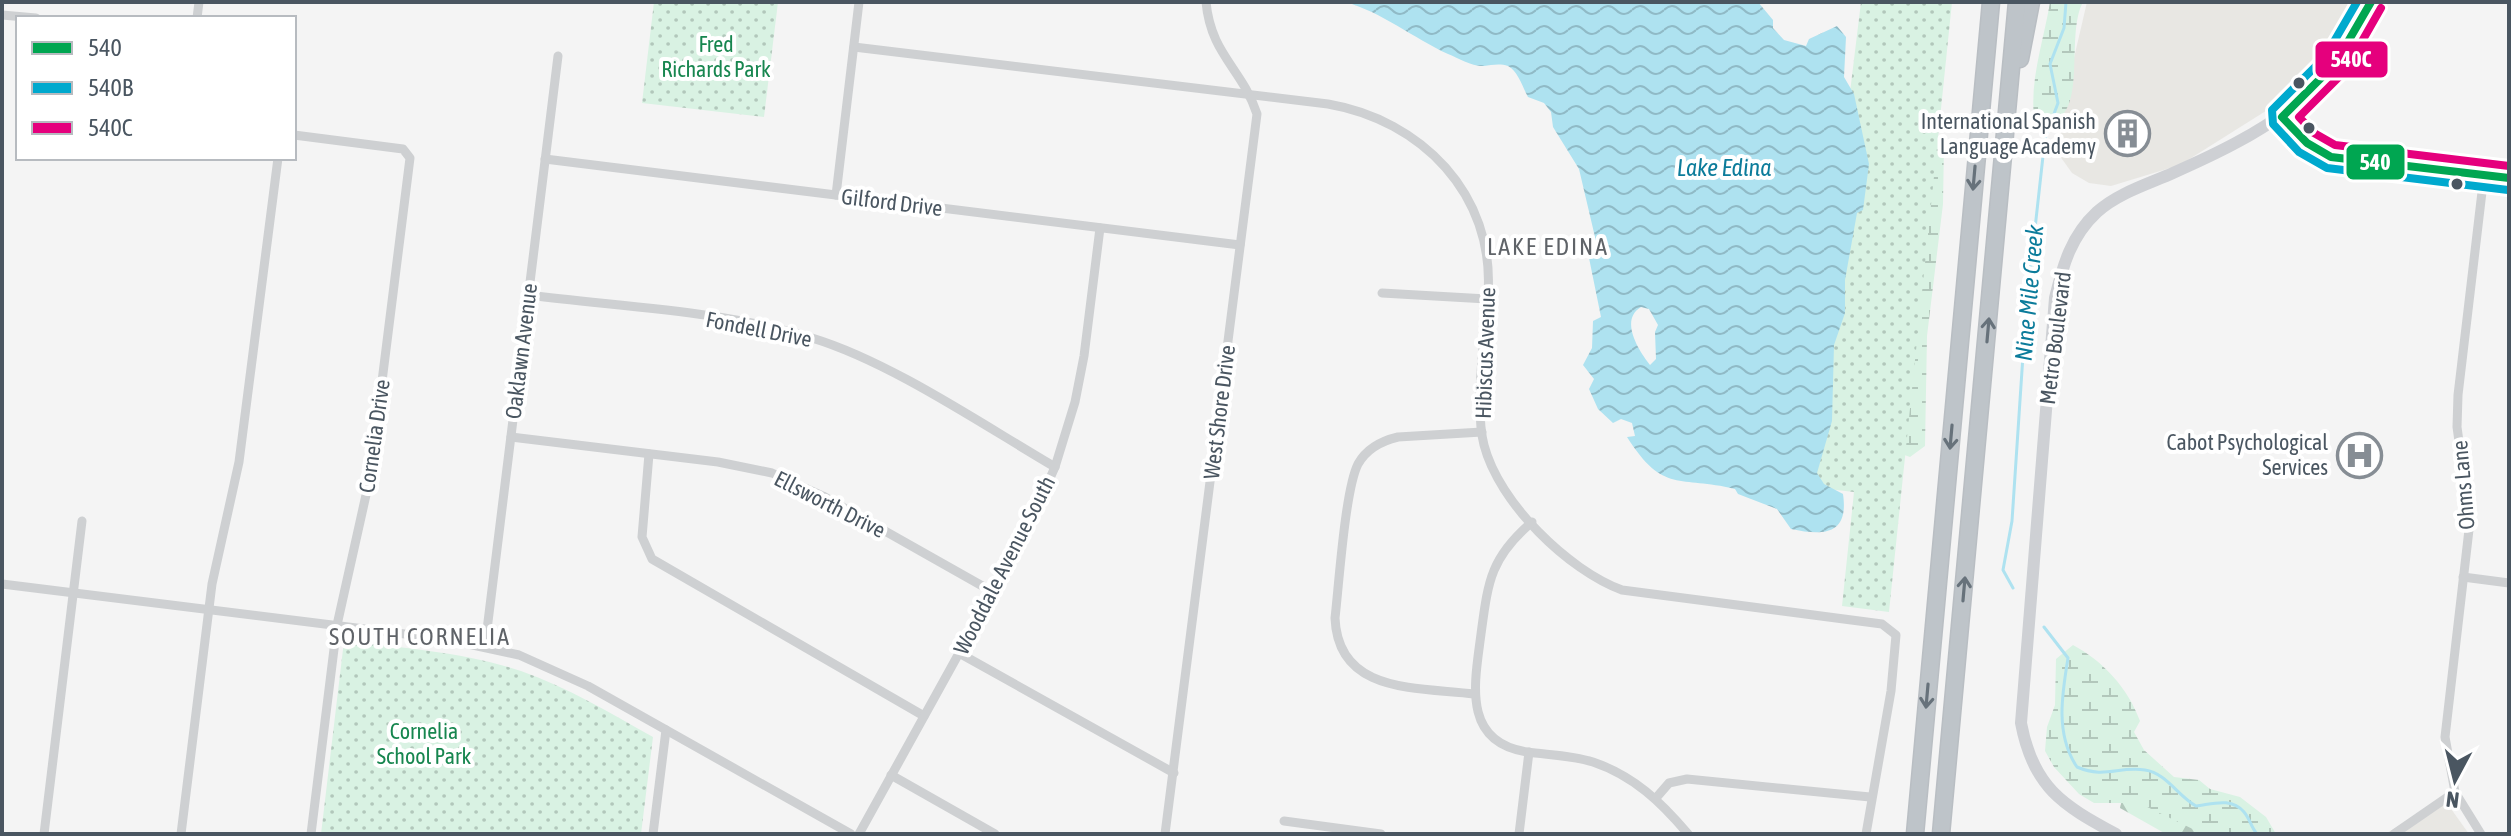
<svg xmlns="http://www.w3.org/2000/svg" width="2511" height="836" font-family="'Asap Condensed',sans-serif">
<defs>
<pattern id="forest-firs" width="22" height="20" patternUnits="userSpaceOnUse" patternTransform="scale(2)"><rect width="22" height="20" fill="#d9f2e3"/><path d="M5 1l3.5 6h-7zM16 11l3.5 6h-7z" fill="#b2c7bb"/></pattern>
<pattern id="wetland-marsh" width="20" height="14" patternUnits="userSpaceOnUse" patternTransform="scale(2)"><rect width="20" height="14" fill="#d9f2e3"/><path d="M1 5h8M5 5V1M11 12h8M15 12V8" fill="none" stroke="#b2c7bb"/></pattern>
<pattern id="park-dots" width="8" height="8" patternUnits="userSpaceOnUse" patternTransform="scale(2)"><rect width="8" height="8" fill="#d9f2e3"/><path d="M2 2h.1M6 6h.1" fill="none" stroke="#b2c7bb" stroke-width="1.8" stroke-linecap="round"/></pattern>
<pattern id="water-waves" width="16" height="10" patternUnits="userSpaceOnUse" patternTransform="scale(2)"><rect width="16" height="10" fill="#aee2f0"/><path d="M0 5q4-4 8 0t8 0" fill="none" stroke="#90bac6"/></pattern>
</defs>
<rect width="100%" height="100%" fill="#f4f4f4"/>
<g fill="#e8e7e3">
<path d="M2087 2H2356L2335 43 2288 97 2180 165 2111 186 2089 183 2072 173 2057 152 2060 118Z"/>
<path d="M2444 799 2469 834H2385Z"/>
</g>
<path fill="url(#forest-firs)" d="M2144 801 2221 834H2166L2120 808 2121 803Z"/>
<g fill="url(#wetland-marsh)">
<path d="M2050 2H2083C2063 38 2094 131 2035 123 2028 84 2044 40 2050 2Z"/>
<path d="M1928 132 1943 138 1944 144 1943 204 1927 336 1925 446 1910 457 1899 453Z"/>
<path d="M2073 645C2103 661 2128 688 2140 721L2134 732 2144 750 2174 777 2199 780 2210 789 2240 797 2266 817 2276 834H2203L2139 803H2094L2079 794 2054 767 2045 751 2047 727 2055 705 2056 659Z"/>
</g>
<g fill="url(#park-dots)">
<path d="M654 2H778L764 117 642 103Z"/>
<path d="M1861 2H1952L1889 612 1842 606 1854 492 1802 486Z"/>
<path d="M344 641C403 648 464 652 521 671 567 687 610 713 653 737L641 834H321Z"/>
</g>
<path fill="url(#water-waves)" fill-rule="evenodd" d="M1345 2H1758L1773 20V28L1784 40 1806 46 1809 39 1837 26 1846 37 1844 77 1854 94 1869 164 1863 210 1857 213 1845 280V313L1834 345 1832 421 1817 473 1824 484 1843 494C1849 535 1824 536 1791 529L1777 509 1738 494 1735 489C1679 475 1664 495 1627 437L1635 436 1632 423 1621 419 1613 423 1598 409 1589 389 1594 379 1583 365 1592 348 1593 321 1601 317 1588 253 1595 237 1579 169 1553 127 1551 112 1544 103 1528 97C1523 88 1518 71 1508 66 1500 63 1491 65 1484 66 1473 67 1458 58 1448 54 1413 38 1382 12 1345 2ZM1641 307 1649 309 1658 325 1655 332 1656 359 1650 365C1639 351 1619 320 1641 307Z"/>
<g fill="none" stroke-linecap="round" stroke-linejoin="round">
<g stroke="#aee2f0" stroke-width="3">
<path d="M2013 588 2003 570 2012 521 2026 310 2045 138 2058 103 2050 64 2064 28 2066 2"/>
<path d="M2044 627 2068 658C2062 694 2055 735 2077 767 2105 779 2118 766 2145 770 2166 773 2178 796 2196 806 2213 804 2231 797 2244 812 2250 819 2251 827 2257 834"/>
</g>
<defs>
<g id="highway">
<path d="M2020 59 2031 2"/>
<path d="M1915 834 1991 2"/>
<path d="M1941 834 2017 2"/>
</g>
</defs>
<use href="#highway" stroke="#b9bec3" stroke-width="19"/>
<g stroke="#ced0d2" stroke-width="9">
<path d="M2 15 36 18"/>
<path d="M197 18 199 2"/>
<path d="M854 47 1328 104C1421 120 1495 194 1488 294 1485 335 1474 406 1484 445 1499 503 1568 570 1622 590L1882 624 1896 635 1891 691 1866 834"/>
<path d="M2282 117 2307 143 2331 157 2509 178"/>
<path d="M294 135 403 149 410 158 370 477 337 625 311 834"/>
<path d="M545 159 1240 245"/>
<path d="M836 195 859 2"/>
<path d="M1382 293 1487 299"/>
<path d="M528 295C622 307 722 310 812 338 891 362 983 425 1055 467"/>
<path d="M511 437 718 462 772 473 823 496 993 592"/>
<path d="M649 454 642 537 652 559 924 716"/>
<path d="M1532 522C1490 558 1488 582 1481 634 1475 681 1461 742 1527 752 1549 755 1571 755 1593 762 1634 776 1661 802 1688 834"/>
<path d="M2463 577 2509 583"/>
<path d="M2 584 445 639 519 655 588 686 851 834"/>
<path d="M485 646 558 56"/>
<path d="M959 653 1174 773"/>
<path d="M1474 694C1417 687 1338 694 1335 618 1339 584 1345 490 1358 464 1367 448 1381 441 1398 437L1482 432"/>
<path d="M891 775 995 834"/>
<path d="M1656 798 1669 783 1687 779 1870 797"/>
<path d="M1284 821 1381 834"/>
<path d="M44 834 82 521"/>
<path d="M181 834 212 584 239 462 278 158"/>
<path d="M653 834 666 730"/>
<path d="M859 834 1026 532 1055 467 1075 402 1084 356 1100 228"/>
<path d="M1165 834 1257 114C1242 68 1211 55 1206 2"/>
<path d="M1519 834 1529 752"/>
<path d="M2394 834 2455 792"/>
<path d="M2481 834 2455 792 2445 737 2470 521 2457 427 2458 395 2484 175"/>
</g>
<path stroke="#ced0d4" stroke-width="12" d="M2116 834C2062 805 2033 787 2021 723L2055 298C2063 265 2071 236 2097 212 2118 193 2148 184 2173 173 2261 134 2332 96 2371 2"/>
<use href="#highway" stroke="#bec4c9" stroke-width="16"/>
<defs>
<path id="bus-1" d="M2371 2 2335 64 2282 117 2307 143 2331 157 2509 178"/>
<path id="bus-2" d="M2357 2 2325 57 2272 110 2273 124 2299 152 2327 168 2508 190"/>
<path id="bus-3" d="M2381 8 2345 71 2299 117 2314 133 2335 145 2509 166"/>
</defs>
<use href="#bus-1" stroke="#fff" stroke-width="14"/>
<use href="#bus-2" stroke="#fff" stroke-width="14"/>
<use href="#bus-3" stroke="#fff" stroke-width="14"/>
<use href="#bus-1" stroke="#00a651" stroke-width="8"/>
<use href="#bus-2" stroke="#00a9ce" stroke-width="8"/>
<use href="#bus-3" stroke="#e5007d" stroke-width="8"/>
</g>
<defs><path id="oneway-shaft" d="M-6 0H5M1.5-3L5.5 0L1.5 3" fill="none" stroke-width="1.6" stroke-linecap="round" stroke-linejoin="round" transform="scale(2)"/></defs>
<g stroke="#67727b">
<use href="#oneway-shaft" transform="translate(1974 178) rotate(95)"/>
<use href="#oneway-shaft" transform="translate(1988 330) rotate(-85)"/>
<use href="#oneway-shaft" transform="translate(1951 437) rotate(95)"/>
<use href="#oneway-shaft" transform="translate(1964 589) rotate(-85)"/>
<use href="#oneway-shaft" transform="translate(1927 696) rotate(95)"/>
</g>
<defs>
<symbol id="building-ring" viewBox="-11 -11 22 22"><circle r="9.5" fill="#fff" stroke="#868d94" stroke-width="1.5"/><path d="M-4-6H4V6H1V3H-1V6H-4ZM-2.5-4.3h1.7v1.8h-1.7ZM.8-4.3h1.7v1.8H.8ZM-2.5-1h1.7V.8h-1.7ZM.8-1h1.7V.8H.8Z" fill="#868d94"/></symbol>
<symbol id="hospital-ring" viewBox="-11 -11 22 22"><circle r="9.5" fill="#fff" stroke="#868d94" stroke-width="1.5"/><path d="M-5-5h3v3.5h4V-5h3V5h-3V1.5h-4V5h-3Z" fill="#868d94"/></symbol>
</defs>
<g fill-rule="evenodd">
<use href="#building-ring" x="2102" y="108" width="51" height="51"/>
<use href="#hospital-ring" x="2334" y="430" width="51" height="51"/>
</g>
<g fill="#4a5661" stroke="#fff" stroke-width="3">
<circle cx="2299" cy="83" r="7"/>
<circle cx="2309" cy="128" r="7"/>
<circle cx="2457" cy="184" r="7"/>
</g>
<g text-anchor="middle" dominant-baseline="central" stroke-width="8" stroke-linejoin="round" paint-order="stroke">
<g font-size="22" fill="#17864f" stroke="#fff">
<text x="716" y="44">Fred<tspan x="716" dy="25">Richards Park</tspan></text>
<text x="424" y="731">Cornelia<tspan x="424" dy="25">School Park</tspan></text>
</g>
<g font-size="22" fill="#4a5661" stroke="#fff" text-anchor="end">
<text x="2096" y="121">International Spanish<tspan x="2096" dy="25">Language Academy</tspan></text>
<text x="2328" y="442">Cabot Psychological<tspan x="2328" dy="25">Services</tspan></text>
</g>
<g font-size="22" fill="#4a5661" stroke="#fff">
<text transform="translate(892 202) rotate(7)">Gilford Drive</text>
<text transform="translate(759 329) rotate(11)">Fondell Drive</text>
<text transform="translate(2055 338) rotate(-83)">Metro Boulevard</text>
<text transform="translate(521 351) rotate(-83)">Oaklawn Avenue</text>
<text transform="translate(1485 353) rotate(-88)">Hibiscus Avenue</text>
<text transform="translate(1219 412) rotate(-83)">West Shore Drive</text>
<text transform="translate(374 436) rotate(-82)">Cornelia Drive</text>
<text transform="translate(2463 485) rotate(-95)">Ohms Lane</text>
<text transform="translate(830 504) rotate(27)">Ellsworth Drive</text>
<text transform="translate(1004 565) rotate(-63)">Wooddale Avenue South</text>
</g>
<g font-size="24" font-style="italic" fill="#0c7c9b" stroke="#fff">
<text x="1724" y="167">Lake Edina</text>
<text transform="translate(2029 293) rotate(-85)">Nine Mile Creek</text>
</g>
<g font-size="24" letter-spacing="2" fill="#5f6368" stroke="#fff">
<text x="1548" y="246">LAKE EDINA</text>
<text x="420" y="636">SOUTH CORNELIA</text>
</g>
</g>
<g stroke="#fff" stroke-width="3">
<rect x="2314" y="40" width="75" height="39" rx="8" fill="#e5007d"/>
<rect x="2345" y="143" width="61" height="38" rx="8" fill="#00a651"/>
</g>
<g font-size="22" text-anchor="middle" font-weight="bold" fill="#fff">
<text x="2351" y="67">540C</text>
<text x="2375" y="170">540</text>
</g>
<rect width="2511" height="836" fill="none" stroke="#4a5661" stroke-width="8"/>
<rect x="16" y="16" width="280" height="144" fill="#ffffff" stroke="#b7bbc0" stroke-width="2"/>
<rect x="32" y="42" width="40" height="12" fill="#00a651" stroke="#b7bbc0" stroke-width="2"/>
<text x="88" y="56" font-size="24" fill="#4a5661">540</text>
<rect x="32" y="82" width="40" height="12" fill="#00a9ce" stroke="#b7bbc0" stroke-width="2"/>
<text x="88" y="96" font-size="24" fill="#4a5661">540B</text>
<rect x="32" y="122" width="40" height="12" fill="#e5007d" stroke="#b7bbc0" stroke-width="2"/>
<text x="88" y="136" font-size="24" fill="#4a5661">540C</text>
<g transform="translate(2455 780) rotate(187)" stroke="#ffffff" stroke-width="6" paint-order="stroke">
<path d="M0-6L14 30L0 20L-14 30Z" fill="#4a5661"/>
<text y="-12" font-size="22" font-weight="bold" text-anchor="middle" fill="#4a5661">N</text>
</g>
</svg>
